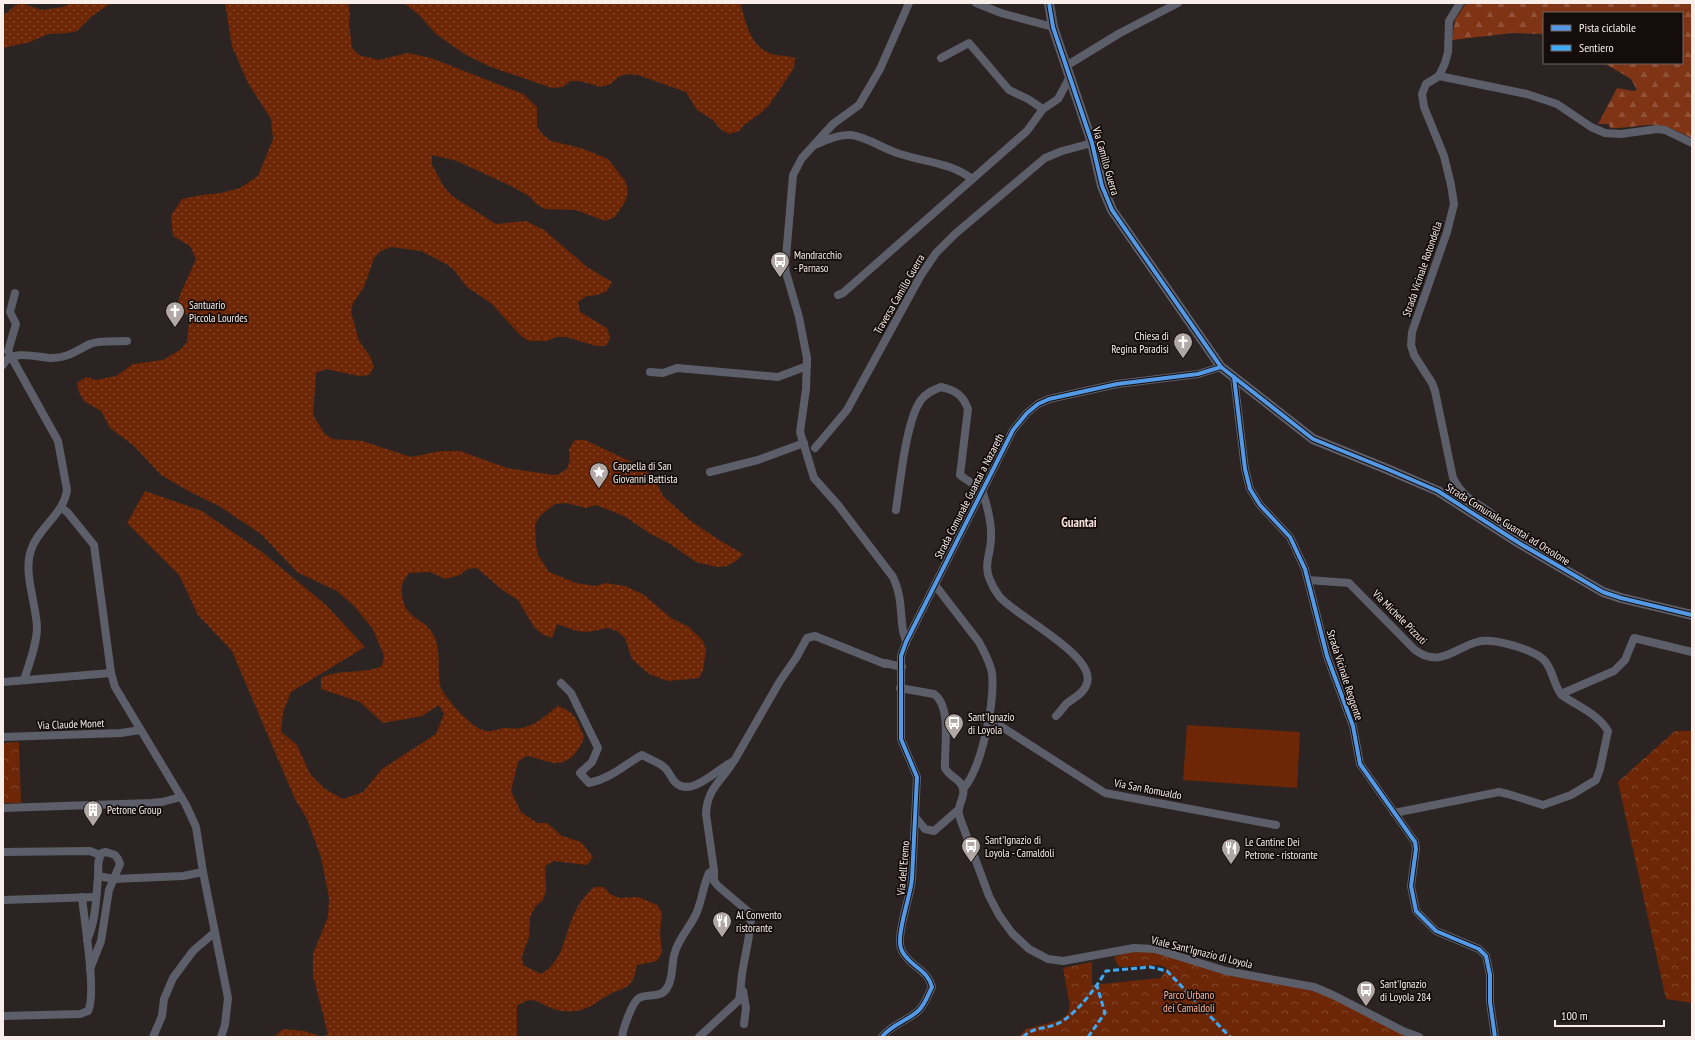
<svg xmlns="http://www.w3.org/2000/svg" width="1695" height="1040" font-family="'PT Sans Narrow',sans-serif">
<defs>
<pattern id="grass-dots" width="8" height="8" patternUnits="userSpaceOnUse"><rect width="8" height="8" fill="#6d2706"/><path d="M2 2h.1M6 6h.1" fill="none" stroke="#83472a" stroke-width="1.8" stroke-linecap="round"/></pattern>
<pattern id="forest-firs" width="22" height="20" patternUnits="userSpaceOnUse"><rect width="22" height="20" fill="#7f3416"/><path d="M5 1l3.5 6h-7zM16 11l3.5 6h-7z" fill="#925238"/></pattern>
<pattern id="park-crowns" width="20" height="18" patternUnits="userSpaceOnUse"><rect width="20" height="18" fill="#6d2706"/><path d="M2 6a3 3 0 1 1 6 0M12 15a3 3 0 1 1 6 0" fill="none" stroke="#83472a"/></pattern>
</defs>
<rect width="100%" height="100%" fill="#2c2422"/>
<g fill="url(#grass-dots)">
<path d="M21 3 42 10 63 7 70 3H111L91 17 77 31 67 33 48 34 30 42 3 48V15C11 12 11 6 21 3Z"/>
<path d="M225 3H348L350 13 349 23 352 48 359 55 378 60 408 53 431 58 523 94 537 107V127L543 135 551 141 581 148 608 159 625 181 628 190 626 200 615 217 605 221 576 210 545 209 536 204 529 196 511 186 457 161 432 155V165L444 187 452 196 496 224 526 221 544 230 587 267 612 282 607 291 597 295 587 296 578 302 580 312 607 328 610 338 606 346H596L566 337H556L547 341H529L520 335 492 304 467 287 454 270 446 264 421 251 391 247 381 251 374 258 364 287 353 303 351 312 359 341 370 356 374 367 369 375 359 376 326 369 316 373 313 415 324 433 332 439 362 441 411 457 441 451H460L507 468 547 474 557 475 567 469 570 459 569 449 575 440H585L638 465 654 477 663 496 692 522 719 540 743 554 736 561 727 566 717 567 696 562 670 544 649 533 624 516 596 505 586 508 566 503 555 504 540 516 535 525 536 545 538 555 549 572 576 583 596 586 605 583 625 586 644 595 671 618 689 627 703 641 706 650 703 670 699 678 668 681 649 674 632 659 625 638 617 631 608 628 587 632 577 631 557 624 552 638 542 634 534 627 518 600 501 589 477 568 467 569 460 575 445 579 430 572 409 573C403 580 401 585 402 595 405 621 425 617 434 636 442 652 436 671 441 688 446 699 473 730 486 731 492 732 498 729 504 728 511 728 519 730 525 727 538 724 548 713 558 706 576 713 577 720 584 737 580 749 571 763 556 763 547 763 537 757 526 756L518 762 511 791 521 812 537 823H547L562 836 581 842 593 857 587 865 554 861 545 866 546 891 543 900 535 907 530 917 529 937 522 956 523 965 541 974C564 962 564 934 575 912 579 903 586 895 594 887H604L610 894 619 898 638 897 657 905 662 913 660 933 662 952 657 961 637 965C635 976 633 985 622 989 618 991 614 991 610 994 599 1000 589 1010 575 1011 569 1012 559 1011 554 1009 538 1004 535 994 517 1006V1037H274L283 1029 304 1031 323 1037 328 1034 313 975V954L328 917 329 897 321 857 307 819 295 799 232 651 198 615 179 575 127 523 145 491 202 511 262 552 326 605 365 647 291 692 283 712 281 732 297 745 310 774 325 789 343 799 363 792 382 769 436 734 444 714 439 705 422 716 383 723 360 702 321 689V678C340 668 363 675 382 666L384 656 373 629 354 606 337 591 297 572 261 534 219 506 192 493 161 475 134 446 110 428 101 411 84 401 79 392 77 383 86 377 96 380 116 376 133 364 163 360 180 350 187 342 189 322 186 313 178 307 179 297 196 259 190 246 173 236 171 216 182 199 202 195 221 193 240 188 258 176 273 139 271 119 248 83 232 46Z"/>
<path d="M404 3H740C746 23 751 51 776 55 783 56 788 56 795 58L794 68 769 105 761 113 745 124 739 131 729 134 720 129 713 120 697 110 686 92 638 75 627 74 618 77 611 84 601 87 580 81H570L563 87 552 88 491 67 466 55 436 34 418 14Z"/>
</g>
<path fill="url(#forest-firs)" d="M1466 3H1692V138C1681 133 1669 126 1657 125 1641 124 1626 129 1610 128L1609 124H1598L1617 88 1633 91 1637 90 1631 79 1604 63H1682V13H1544V34L1512 33 1452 40 1455 20Z"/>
<g fill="url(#park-crowns)">
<path d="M1675 731H1692V1003L1666 999 1618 782Z"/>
<path d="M19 742 21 803H3V743Z"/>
<path d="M1128 952H1154L1227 975 1310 990 1327 996 1411 1037H1018L1026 1029 1060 1020 1068 1014 1070 1006 1063 968 1092 962V985L1161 978 1167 968 1160 965 1119 967 1114 957Z"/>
</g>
<path fill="#6d2706" d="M1187 725 1300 732 1297 788 1183 780Z"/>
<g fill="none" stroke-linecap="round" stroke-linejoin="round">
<g stroke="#5c5e6a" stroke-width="8">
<path d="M976 3 1001 13 1053 27"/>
<path d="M1460 3 1449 21 1448 52 1445 63 1439 76 1426 84 1422 94 1424 107 1444 156 1451 185 1454 204 1447 232 1412 332 1411 345 1414 355 1432 383 1435 391 1453 478C1466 503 1480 502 1498 519L1501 524V531"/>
<path d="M941 58 969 43 1009 90 1028 99 1043 109"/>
<path d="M1066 66 1120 33 1178 3"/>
<path d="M1439 76 1527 94 1557 104 1591 127 1605 133 1621 134 1657 129 1665 130 1692 143"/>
<path d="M815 145C825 140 839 134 851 135 867 137 882 148 897 153 923 162 950 162 972 179"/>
<path d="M15 293 10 312 16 324 8 351 58 441 67 490C64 514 38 528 31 550 23 572 36 603 37 627 37 644 29 664 24 680"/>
<path d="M838 295 843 293 1027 131 1043 109 1058 99 1070 77"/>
<path d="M3 365C11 348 39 358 52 358 68 358 77 350 90 344 100 340 116 342 127 341"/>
<path d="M650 372 663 373 677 368 778 377 807 366"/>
<path d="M1234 377 1245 469 1250 489 1260 505 1290 537 1305 569 1327 656 1353 726 1360 764 1415 842 1416 849 1411 886 1416 911 1436 931 1479 949 1486 956 1490 975V1002L1495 1037"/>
<path d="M815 448 847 410 921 275 936 253 955 234 1045 158 1062 151 1092 143"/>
<path d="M710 472 758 460 804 443"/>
<path d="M61 507 68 513 94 545 111 673 115 687 186 805 196 827 203 872 228 998 225 1025 221 1037"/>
<path d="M896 510C900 484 906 420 921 400 926 393 933 390 941 387 955 390 963 395 968 409L960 475 964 478 982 490C987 505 992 523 991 538 991 553 983 565 990 580 992 585 996 592 999 596 1015 616 1096 655 1087 683 1084 694 1073 698 1066 704 1063 708 1060 712 1056 716"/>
<path d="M1308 580 1349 583 1415 650C1440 668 1453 649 1477 642 1492 637 1531 649 1543 659 1553 668 1553 684 1561 694 1563 697 1568 699 1571 701 1584 709 1600 717 1608 731L1600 769 1596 780 1571 795 1543 805 1508 794 1499 792 1394 813"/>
<path d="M935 585 979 642C984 652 990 662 992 673 995 701 982 768 963 789"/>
<path d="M906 643C906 639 904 635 903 631 900 611 902 596 893 577L838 505 814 478 800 432 806 389 807 358 799 317 785 269 793 175 802 158 833 124 859 105 880 69 909 3"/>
<path d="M3 682 111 673"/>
<path d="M561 683 571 693 598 748 592 762 580 773 589 783C610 779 624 765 642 755 649 759 658 762 664 767 669 771 671 778 675 782 691 799 719 767 734 761L780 681 796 658 807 638 815 636 885 664V663L902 667"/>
<path d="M900 688 934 694C952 706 944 749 945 768 949 776 956 777 961 784 967 792 960 801 959 809 958 812 960 818 961 821L989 896 999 915 1012 933 1029 949 1048 959 1063 961 1134 948 1155 949 1226 971 1314 987 1333 995 1403 1031 1419 1037"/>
<path d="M1561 694 1614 671 1625 660 1634 638 1692 652"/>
<path d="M988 718 1105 793 1276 825"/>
<path d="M3 737 121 733 140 730"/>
<path d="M3 808 151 803 162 802 181 797"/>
<path d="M916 818 925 829 934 831 958 810"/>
<path d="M3 852 90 851 100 855"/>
<path d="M98 876 114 879 183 876 203 872"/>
<path d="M3 900 96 897"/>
<path d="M87 940C96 921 96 898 98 878 99 869 96 861 102 853L106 852 115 855 118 859 120 864 109 890 101 941 90 969"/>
<path d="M743 991 746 1008 744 1024"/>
<path d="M3 1016 80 1014 88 1011C97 995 84 919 82 897"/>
<path d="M153 1037 162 1016 164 999 173 978 193 951 215 932"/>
<path d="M622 1037C623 1029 632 1002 639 998 649 993 660 999 667 988 674 977 671 963 675 952 679 938 690 927 696 914 702 901 703 886 709 873L714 870 706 814C707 788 722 781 733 762"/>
<path d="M699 1037 739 1000C741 989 741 978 743 968 746 950 751 933 751 914L718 886 714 881V870"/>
<path d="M882 1037C891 1025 907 1021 918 1011 925 1005 928 995 932 987 928 972 917 969 908 959 904 955 900 949 900 943 899 925 910 898 912 879L917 777 901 739V656L906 642 1013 430 1027 413 1038 404 1049 399 1117 384 1198 374 1221 367"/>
</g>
<path stroke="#5c5e6a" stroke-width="10" d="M1049 3 1053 27 1092 143 1102 186 1112 210 1221 367 1313 439 1387 469 1438 491 1519 543 1603 592 1621 598 1692 615"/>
<g stroke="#3fa9f5" stroke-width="3" stroke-dasharray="6 3" stroke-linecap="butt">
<path d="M1023 1037C1033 1027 1045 1029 1057 1024 1075 1016 1096 988 1106 971L1150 967 1167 971 1230 1037"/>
<path d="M1088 1037 1105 1013 1097 986"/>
</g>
<defs>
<g id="cycleway">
<path d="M1049 3 1053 27 1092 143 1102 186 1112 210 1221 367 1313 439 1387 469 1438 491 1519 543 1603 592 1621 598 1692 615"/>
<path d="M1234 377 1245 469 1250 489 1260 505 1290 537 1305 569 1327 656 1353 726 1360 764 1415 842 1416 849 1411 886 1416 911 1436 931 1479 949 1486 956 1490 975V1002L1495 1037"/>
<path d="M882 1037C891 1025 907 1021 918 1011 925 1005 928 995 932 987 928 972 917 969 908 959 904 955 900 949 900 943 899 925 910 898 912 879L917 777 901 739V656L906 642 1013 430 1027 413 1038 404 1049 399 1117 384 1198 374 1221 367"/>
</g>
</defs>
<use href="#cycleway" stroke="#140d0b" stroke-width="6"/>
<use href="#cycleway" stroke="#5399e6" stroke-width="4"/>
</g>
<defs>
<symbol id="bus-pin" viewBox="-11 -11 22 30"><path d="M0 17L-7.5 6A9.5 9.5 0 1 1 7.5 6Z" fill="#b1a7a4" stroke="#140d0b"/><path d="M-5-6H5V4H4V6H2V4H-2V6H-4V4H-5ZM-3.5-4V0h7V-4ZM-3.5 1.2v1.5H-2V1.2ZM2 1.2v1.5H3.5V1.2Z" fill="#fff"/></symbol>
<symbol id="church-pin" viewBox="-11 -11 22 30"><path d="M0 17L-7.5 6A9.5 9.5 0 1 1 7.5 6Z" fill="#b1a7a4" stroke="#140d0b"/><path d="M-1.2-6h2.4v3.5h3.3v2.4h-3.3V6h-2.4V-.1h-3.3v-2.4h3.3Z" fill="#fff"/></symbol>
<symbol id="sight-pin" viewBox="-11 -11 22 30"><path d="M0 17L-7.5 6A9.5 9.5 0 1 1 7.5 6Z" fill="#b1a7a4" stroke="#140d0b"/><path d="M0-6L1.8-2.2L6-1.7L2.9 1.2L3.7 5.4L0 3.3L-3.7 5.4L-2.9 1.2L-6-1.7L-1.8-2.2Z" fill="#fff"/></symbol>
<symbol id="building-pin" viewBox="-11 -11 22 30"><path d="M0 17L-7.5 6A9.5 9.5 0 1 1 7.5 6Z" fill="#b1a7a4" stroke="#140d0b"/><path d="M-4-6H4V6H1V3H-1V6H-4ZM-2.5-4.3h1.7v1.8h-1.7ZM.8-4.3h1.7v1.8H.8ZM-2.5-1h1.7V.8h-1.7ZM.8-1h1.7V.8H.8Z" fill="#fff"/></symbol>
<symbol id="restaurant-pin" viewBox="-11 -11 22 30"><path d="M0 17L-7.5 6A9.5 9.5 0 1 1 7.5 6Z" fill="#b1a7a4" stroke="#140d0b"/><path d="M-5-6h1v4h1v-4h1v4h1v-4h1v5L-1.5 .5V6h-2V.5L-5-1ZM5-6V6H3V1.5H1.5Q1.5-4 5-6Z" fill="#fff"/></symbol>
</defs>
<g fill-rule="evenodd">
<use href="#bus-pin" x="769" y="250" width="22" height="30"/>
<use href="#church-pin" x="164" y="300" width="22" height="30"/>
<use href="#church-pin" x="1172" y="331" width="22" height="30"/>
<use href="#sight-pin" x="588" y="461" width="22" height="30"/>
<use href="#bus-pin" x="943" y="712" width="22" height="30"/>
<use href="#building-pin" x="82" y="799" width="22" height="30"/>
<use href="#bus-pin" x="960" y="835" width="22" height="30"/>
<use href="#restaurant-pin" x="1220" y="837" width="22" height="30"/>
<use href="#restaurant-pin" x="711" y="910" width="22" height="30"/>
<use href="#bus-pin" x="1355" y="979" width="22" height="30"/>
</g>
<g text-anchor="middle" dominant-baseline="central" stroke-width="3.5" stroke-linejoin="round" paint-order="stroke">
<g font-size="11" fill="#f9eeea" stroke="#140d0b">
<text transform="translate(1106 161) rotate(74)">Via Camillo Guerra</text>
<text transform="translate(1422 269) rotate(-71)">Strada Vicinale Rotondella</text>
<text transform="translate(899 294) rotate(-60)">Traversa Camillo Guerra</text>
<text transform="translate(969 496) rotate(-63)">Strada Comunale Guantai a Nazareth</text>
<text transform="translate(1508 524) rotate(32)">Strada Comunale Guantai ad Orsolone</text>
<text transform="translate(1400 617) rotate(45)">Via Michele Pizzuti</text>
<text transform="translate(1345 675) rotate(72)">Strada Vicinale Reggente</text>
<text transform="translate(71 724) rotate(-2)">Via Claude Monet</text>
<text transform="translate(1148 789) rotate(11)">Via San Romualdo</text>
<text transform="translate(903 868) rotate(-85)">Via dell'Eremo</text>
<text transform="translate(1202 952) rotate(14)">Viale Sant'Ignazio di Loyola</text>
</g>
<g font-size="11" fill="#f9eeea" stroke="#140d0b" text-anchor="start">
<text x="794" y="255">Mandracchio<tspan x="794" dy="13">- Parnaso</tspan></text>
<text x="189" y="305">Santuario<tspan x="189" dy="13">Piccola Lourdes</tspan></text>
<text x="1169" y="336" text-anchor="end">Chiesa di<tspan x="1169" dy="13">Regina Paradisi</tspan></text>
<text x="613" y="466">Cappella di San<tspan x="613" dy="13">Giovanni Battista</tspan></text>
<text x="968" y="717">Sant'Ignazio<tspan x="968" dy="13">di Loyola</tspan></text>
<text x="107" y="810">Petrone Group</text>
<text x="985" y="840">Sant'Ignazio di<tspan x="985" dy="13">Loyola - Camaldoli</tspan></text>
<text x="1245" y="842">Le Cantine Dei<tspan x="1245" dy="13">Petrone - ristorante</tspan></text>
<text x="736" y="915">Al Convento<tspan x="736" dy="13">ristorante</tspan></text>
<text x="1380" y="984">Sant'Ignazio<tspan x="1380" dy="13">di Loyola 284</tspan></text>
</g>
<g font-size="11" fill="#feb59b" stroke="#140d0b">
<text x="1189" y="995">Parco Urbano<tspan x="1189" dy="13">dei Camaldoli</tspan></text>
</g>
<g font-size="13" font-weight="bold" fill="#f4ded7" stroke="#140d0b">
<text x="1079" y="522">Guantai</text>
</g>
</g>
<rect width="1695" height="1040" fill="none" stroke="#f9eeea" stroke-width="8"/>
<rect x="1543" y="12" width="140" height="52" fill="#140d0b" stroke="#706764"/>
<rect x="1551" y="25" width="20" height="6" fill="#5399e6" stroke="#706764"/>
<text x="1579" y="32" font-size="12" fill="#f9eeea">Pista ciclabile</text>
<rect x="1551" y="45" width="20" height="6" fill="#3fa9f5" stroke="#706764"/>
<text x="1579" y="52" font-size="12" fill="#f9eeea">Sentiero</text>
<path d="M1555 1020v6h109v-6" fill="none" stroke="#f9eeea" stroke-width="2"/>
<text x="1561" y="1020" font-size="12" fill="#f9eeea" stroke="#140d0b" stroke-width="3" paint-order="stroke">100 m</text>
</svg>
